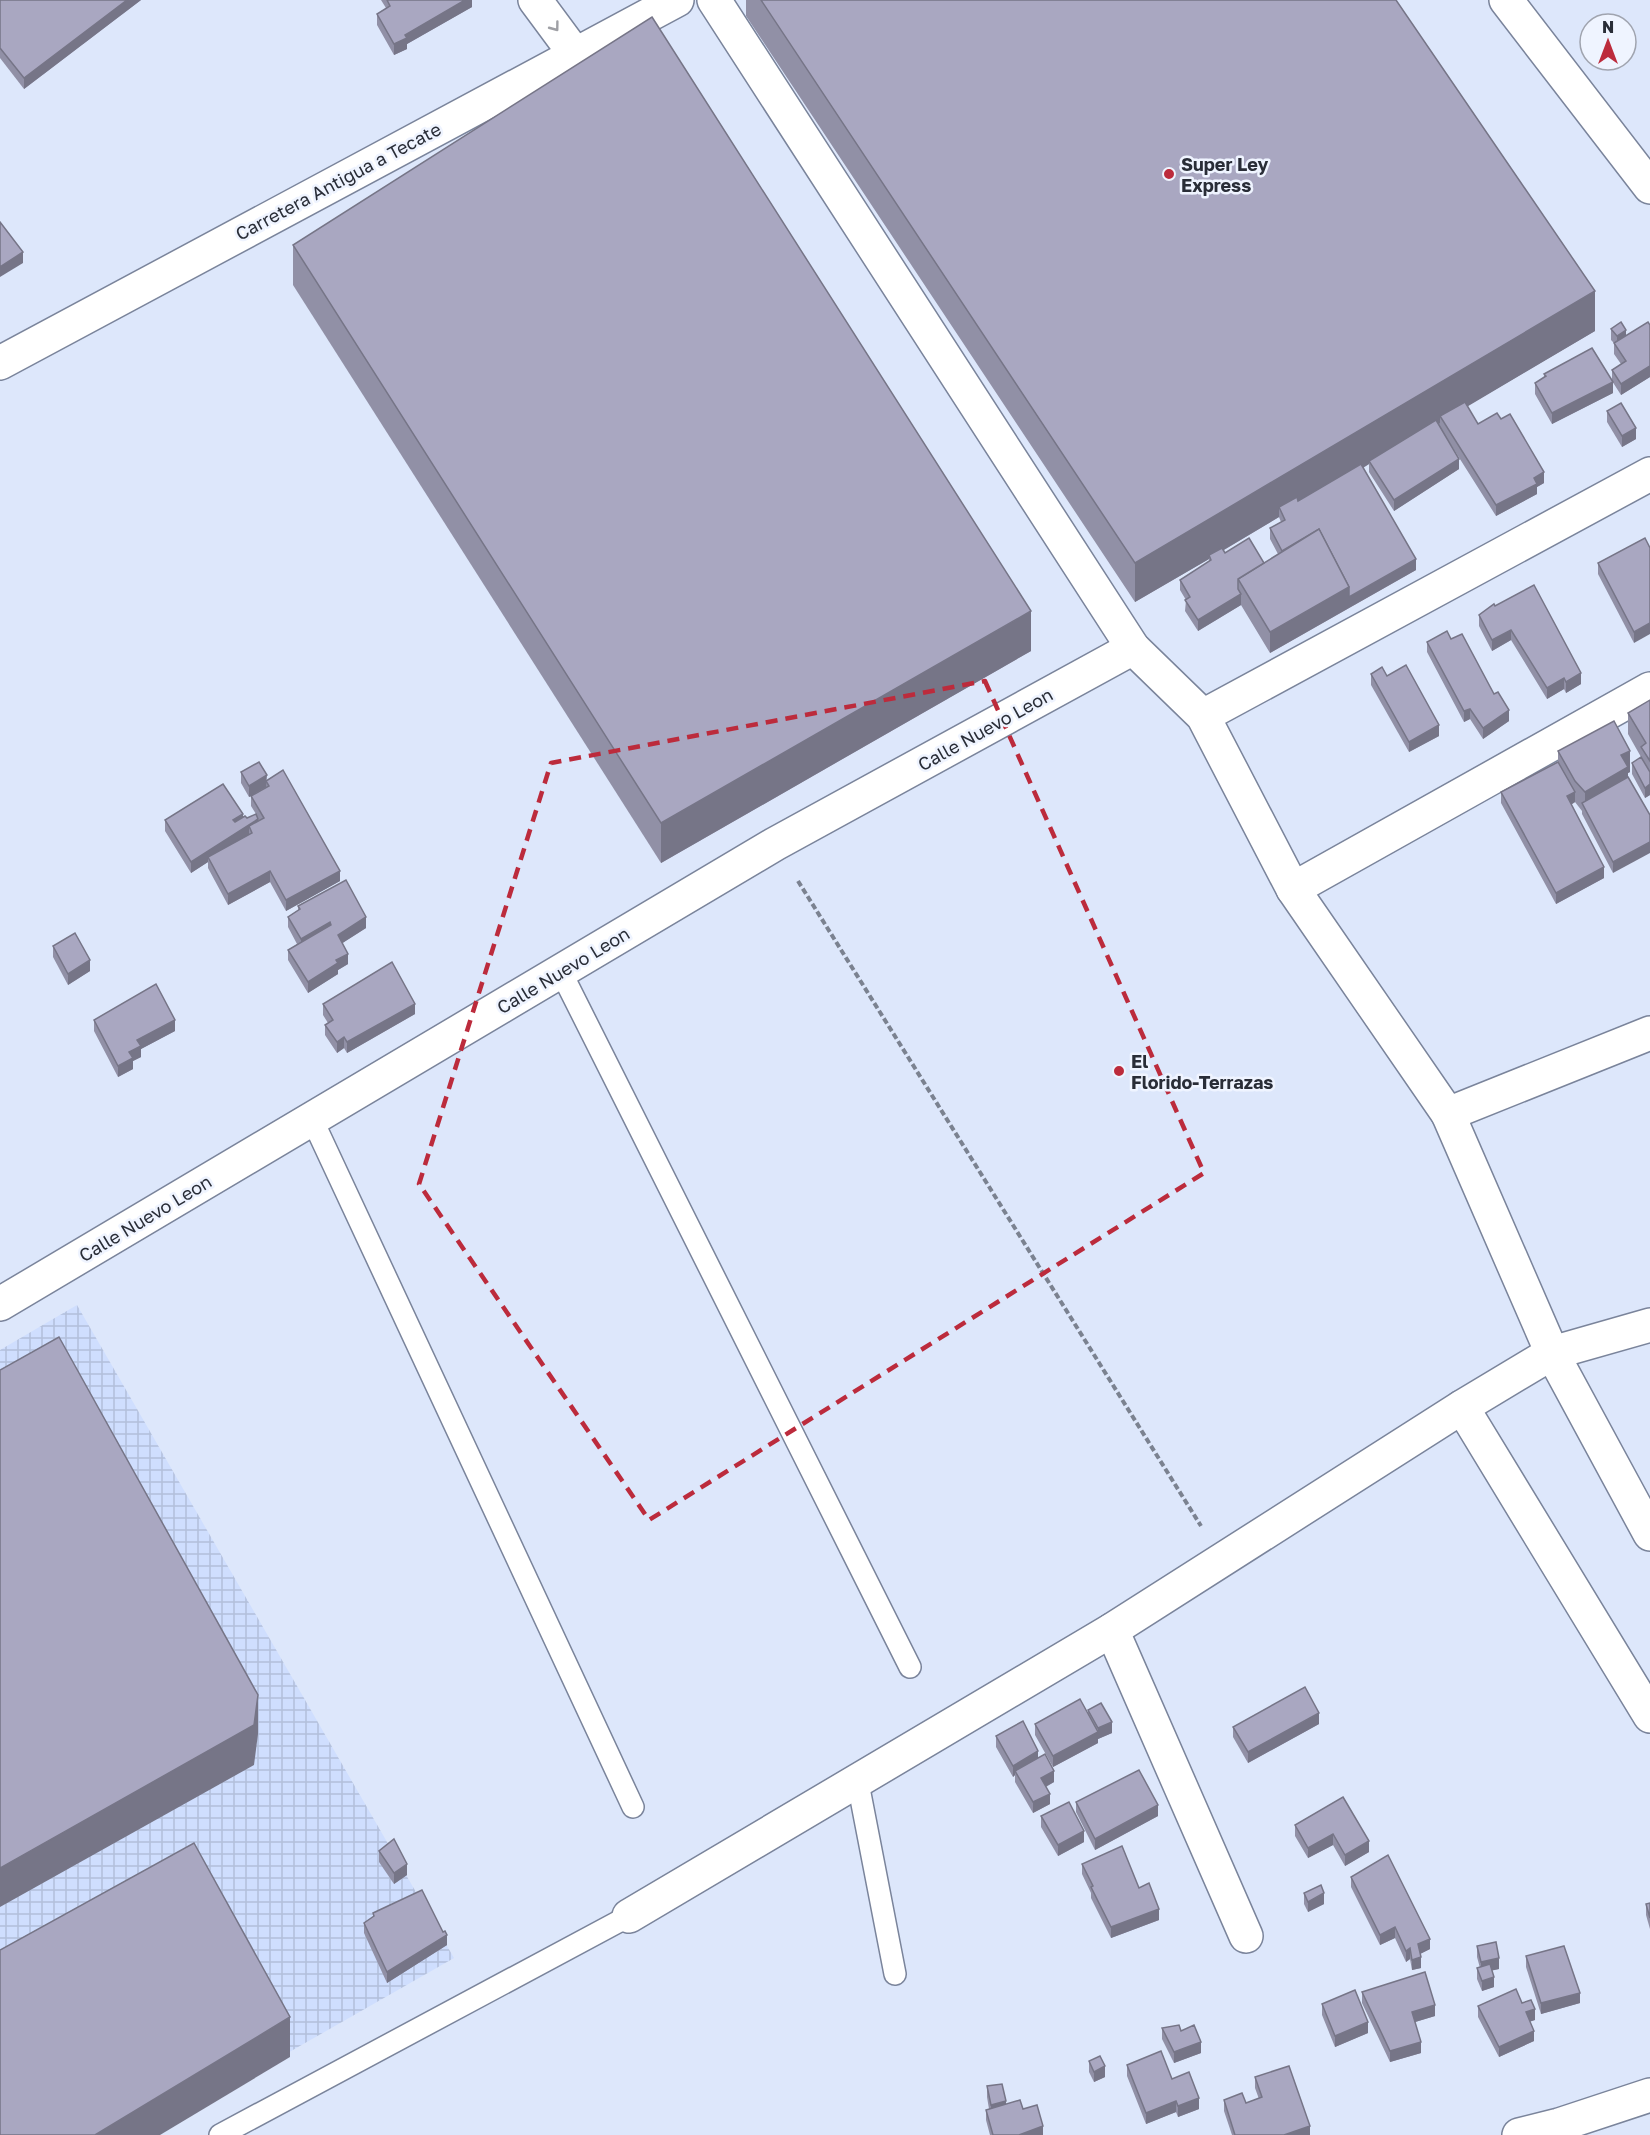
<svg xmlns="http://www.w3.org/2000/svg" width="1650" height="2135" font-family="'Golos Text',sans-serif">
<defs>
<pattern id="industrial-grid" width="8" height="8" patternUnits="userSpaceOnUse" patternTransform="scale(1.5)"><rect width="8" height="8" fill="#cfdefe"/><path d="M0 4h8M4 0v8" fill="none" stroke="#b2bfda"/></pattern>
</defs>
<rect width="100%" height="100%" fill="#dde7fb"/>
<path fill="url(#industrial-grid)" d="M77 1305 454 1958 144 2135H0V1350Z"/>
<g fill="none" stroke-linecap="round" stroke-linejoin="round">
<defs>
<g id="service">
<path d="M561 972 910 1667"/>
<path d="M312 1119 633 1807"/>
<path d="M858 1783 895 1974"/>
<path d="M220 2135 629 1916"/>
</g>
<g id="minor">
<path d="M714 0 1133 648 1203 716 1293 889 1448 1114 1552 1353 1650 1534"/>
<path d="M1506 0 1650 187"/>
<path d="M1203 716 1650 474"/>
<path d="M1293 889 1650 689"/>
<path d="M1448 1114 1650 1033"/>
<path d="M0 1304 775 844 1133 648"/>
<path d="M1462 1407 1650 1716"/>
<path d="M1112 1630 1246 1936"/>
<path d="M629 1916 1112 1630 1462 1407 1552 1353 1650 1325"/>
<path d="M1519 2135 1559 2125 1650 2095"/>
</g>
<path id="secondary" d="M535 0 575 54"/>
<path id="primary" d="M0 363 677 0"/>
</defs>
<use href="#service" stroke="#7a849b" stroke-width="24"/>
<use href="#minor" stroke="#7a849b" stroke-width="36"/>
<use href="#secondary" stroke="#7a849b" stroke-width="36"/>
<use href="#primary" stroke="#7a849b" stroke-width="36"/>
<path stroke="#7b8290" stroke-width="4" stroke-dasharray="6 3" stroke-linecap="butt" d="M798 881 1201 1526"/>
<use href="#service" stroke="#fff" stroke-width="21"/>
<use href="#minor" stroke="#fff" stroke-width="33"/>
<use href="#secondary" stroke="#fff" stroke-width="33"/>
<use href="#primary" stroke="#fff" stroke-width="33"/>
</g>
<g fill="#9190a6" fill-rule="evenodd">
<path d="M0 0H141L24 89 0 58Z"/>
<path d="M381 0H472V7L407 44V49L394 55 377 25V14L386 8Z"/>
<path d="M746 0H1396L1595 331 1467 406 1478 424 1544 483 1537 487V494L1496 516 1446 437 1459 469 1394 511 1369 472V464L1363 468 1416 570 1270 653 1241 605 1198 631 1185 611 1186 600 1180 590V580L1209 562V559L1135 602 746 16ZM1279 517 1281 522 1270 528V539L1278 554 1264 563 1225 553 1224 550Z"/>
<path d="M293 245 1031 651 661 863 293 285Z"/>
<path d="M1650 325V377L1621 395 1612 381V370L1621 364 1614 354V343L1611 340V329L1626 336Z"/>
<path d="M1544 374 1613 393 1552 424 1535 394V383L1544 378Z"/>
<path d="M1607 411 1636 439 1622 447 1607 422Z"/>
<path d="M1645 538 1634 643 1598 574V563Z"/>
<path d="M1495 606 1581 684 1566 693 1564 689 1547 699 1511 640 1492 651 1479 626V615Z"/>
<path d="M1451 639 1494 694 1509 721 1483 739 1470 719 1464 722 1427 652V642Z"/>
<path d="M1371 674 1387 676 1439 736 1409 752 1371 685Z"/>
<path d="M1650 700V795L1645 798 1632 774V763L1641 757 1628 734V713Z"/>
<path d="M1558 751 1630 772 1628 773 1613 873 1582 814V811L1575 802 1571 805 1604 878 1556 904 1501 803V792L1558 762Z"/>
<path d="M241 772 267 781 340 881 286 911 270 882 228 905 208 868V862L191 873 165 831V820L243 817 247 818 256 814 251 806V796L266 787 249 797 241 783Z"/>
<path d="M298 906 366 928 342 943 348 964 338 970V974L308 993 288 960V950L297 944 288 927V917L298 910Z"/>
<path d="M53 946 90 971 68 985 53 957Z"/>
<path d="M323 1004 415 1014 347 1053 344 1048 337 1053 325 1035V1025L328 1023 323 1015Z"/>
<path d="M94 1020 175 1031 141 1049V1057L133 1061V1069L118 1077 94 1031Z"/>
<path d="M1088 1710 1112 1733 1098 1739V1743L1053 1767 1035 1735V1724L1088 1715Z"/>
<path d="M1319 1724 1248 1763 1233 1737V1727Z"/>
<path d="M996 1736 1038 1758 1054 1782 1046 1787 1050 1804 1033 1813 1015 1782V1775L1013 1777 996 1747Z"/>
<path d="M1343 1797 1369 1852 1345 1866 1333 1845 1308 1858 1295 1836V1825Z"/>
<path d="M1076 1802 1158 1816 1095 1850 1076 1812Z"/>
<path d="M1041 1816 1084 1842 1058 1856 1041 1827Z"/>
<path d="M379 1851 407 1875 394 1884 379 1862Z"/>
<path d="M1082 1864 1139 1888 1159 1920 1111 1938 1091 1898V1893L1082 1874Z"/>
<path d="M1351 1877 1430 1949 1420 1954 1421 1968 1412 1970 1410 1959 1406 1962 1395 1938 1380 1945 1351 1887Z"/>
<path d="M1304 1893 1324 1904 1308 1912 1304 1904Z"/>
<path d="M1650 1903V1929L1646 1915V1904Z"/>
<path d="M373 1913 447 1945 387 1983 364 1933V1923L373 1917Z"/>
<path d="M1477 1946 1499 1969 1492 1970 1494 1987 1482 1991 1477 1979V1968H1480L1477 1957Z"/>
<path d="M1526 1956 1580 2003 1541 2014 1526 1967Z"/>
<path d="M1362 1992 1435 2016 1415 2022 1421 2053 1390 2062 1362 2003Z"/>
<path d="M1522 2003 1535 2020 1530 2021 1534 2041 1499 2057 1478 2017V2006Z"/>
<path d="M1322 2004 1368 2033 1335 2047 1322 2015Z"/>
<path d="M1162 2028 1181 2031 1201 2053 1174 2063 1162 2039Z"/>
<path d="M1089 2061 1105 2077 1094 2082 1089 2072Z"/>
<path d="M1127 2065 1172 2079 1199 2109 1178 2117 1176 2112 1146 2124 1127 2076Z"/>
<path d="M1255 2077 1310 2135H1232L1224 2111V2100L1246 2103 1259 2099 1255 2088Z"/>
<path d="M987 2086 1006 2104 1023 2109 1043 2135H990L986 2120V2110L989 2109 987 2097Z"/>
</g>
<g fill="#767587">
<path d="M127 0H141L24 89V78Z"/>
<path d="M465 0H472V7L407 44V49L394 55V44L405 35Z"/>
<path d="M23 252V263L0 277V267Z"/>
<path d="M1595 291V331L1443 421 1440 416V423L1371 463 1369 461V464L1283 515 1279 507V517L1210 558 1209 555V559L1135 602V563Z"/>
<path d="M1626 330V340L1617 347V336Z"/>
<path d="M1650 366V377L1621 395V384Z"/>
<path d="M1613 382V393L1552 424V413Z"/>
<path d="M1636 428V439L1622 447V436Z"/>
<path d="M1459 459V469L1394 511V500Z"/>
<path d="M1544 472V483L1537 487V494L1496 516V505L1534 478Z"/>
<path d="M1416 559V570L1349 608V597Z"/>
<path d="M1349 587V608L1270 653V632Z"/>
<path d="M1241 594V605L1198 631V620Z"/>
<path d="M1031 611V651L661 863V823Z"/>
<path d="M1650 623V634L1634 643V632Z"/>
<path d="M1511 630V640L1492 651V640Z"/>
<path d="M1581 673V684L1566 693V682Z"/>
<path d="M1564 678V689L1547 699V688Z"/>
<path d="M1470 709V719L1464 722V711Z"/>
<path d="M1509 710V721L1483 739V728Z"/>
<path d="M1439 725V736L1409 752V742Z"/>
<path d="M1630 751V772L1628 773V788L1585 808V792L1621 755Z"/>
<path d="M267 775 266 787 249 797V786Z"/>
<path d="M1650 784V795L1645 798V788Z"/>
<path d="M1575 792V802L1567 807V796Z"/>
<path d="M243 814V825L233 831V820Z"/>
<path d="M258 819V830L249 826V836L208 857V862L191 873V862Z"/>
<path d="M1650 842V853L1613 873V862Z"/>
<path d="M1604 867V878L1556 904V893Z"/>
<path d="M270 871V882L228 905V894Z"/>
<path d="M340 871V881L286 911V900Z"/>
<path d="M366 917V928L338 946V935Z"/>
<path d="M330 922V933L301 950V939Z"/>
<path d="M348 954V964L338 970V974L308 993V982L336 960Z"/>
<path d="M90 960V971L68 985V974Z"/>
<path d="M415 1004V1014L347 1053V1042Z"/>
<path d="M175 1020V1031L141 1049V1057L133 1061V1069L118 1077V1066L137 1040Z"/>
<path d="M344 1037V1048L337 1053V1042Z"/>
<path d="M258 1695V1734L254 1765 0 1907V1868Z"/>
<path d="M1319 1713V1724L1248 1763V1752Z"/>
<path d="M1112 1722V1733L1098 1739V1743L1053 1767V1756L1098 1732V1728Z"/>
<path d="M1038 1751V1762L1015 1771V1775L1013 1777V1766Z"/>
<path d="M1054 1771V1782L1041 1789V1778Z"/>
<path d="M1050 1794V1804L1033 1813V1802Z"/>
<path d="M1158 1805V1816L1095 1850V1839Z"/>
<path d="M1084 1831V1842L1058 1856V1845Z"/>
<path d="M1333 1834V1845L1308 1858V1848Z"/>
<path d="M1369 1841V1852L1345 1866V1855Z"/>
<path d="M407 1864V1875L394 1884V1873Z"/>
<path d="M1324 1893V1904L1308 1912V1902Z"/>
<path d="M1159 1909V1920L1111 1938V1927Z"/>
<path d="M1395 1927V1938L1380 1945V1935Z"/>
<path d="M447 1935V1945L387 1983V1972Z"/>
<path d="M1430 1939V1949L1418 1955V1944Z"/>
<path d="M1410 1948V1959L1406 1962V1951Z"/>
<path d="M1421 1957V1968L1412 1970V1960Z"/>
<path d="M1499 1958V1969L1481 1973V1962Z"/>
<path d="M1494 1977V1987L1482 1991V1981Z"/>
<path d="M1580 1993V2003L1541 2014V2003Z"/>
<path d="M1435 2005V2016L1412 2023V2012Z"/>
<path d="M1535 2009V2020L1526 2023V2012Z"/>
<path d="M290 2017V2057L160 2135H95Z"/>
<path d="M1368 2022V2033L1335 2047V2036Z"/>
<path d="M1534 2031V2041L1499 2057V2047Z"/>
<path d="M1201 2042V2053L1174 2063V2052Z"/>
<path d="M1421 2042V2053L1390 2062V2051Z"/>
<path d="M1105 2066V2077L1094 2082V2072Z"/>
<path d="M1199 2098V2109L1178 2117V2106Z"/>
<path d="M1006 2101V2112L991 2116V2105Z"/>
<path d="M1176 2101V2112L1146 2124V2113Z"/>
<path d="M1043 2126V2135H1019Z"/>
<path d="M1310 2126V2135H1284Z"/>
</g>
<g fill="#a9a7c1" stroke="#767587" stroke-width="1.5">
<path d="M0 0H127L24 78 0 48Z"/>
<path d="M387 0H465L405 35 407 38 394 44 377 14 390 6Z"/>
<path d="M761 0H1396L1595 291 1135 563Z"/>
<path d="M652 17 1031 611 661 823 293 245Z"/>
<path d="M0 222 23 252 0 267Z"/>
<path d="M1621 322 1626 330 1617 336 1611 329Z"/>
<path d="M1648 322 1650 325V366L1621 384 1612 370 1626 361 1614 343Z"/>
<path d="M1592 348 1613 382 1552 413 1535 383 1546 376 1544 374Z"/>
<path d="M1465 402 1478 424 1497 413 1501 419 1510 414 1544 472 1534 478 1537 484 1496 505 1440 416Z"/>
<path d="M1621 403 1636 428 1622 436 1607 411Z"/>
<path d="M1436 420 1459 459 1394 500 1369 461Z"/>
<path d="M1361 464 1416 559 1349 597V587L1319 529 1282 551 1270 528 1285 520 1279 507 1297 497 1298 501Z"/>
<path d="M1319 529 1349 587 1270 632 1238 579Z"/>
<path d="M1249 538 1264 563 1238 579V589L1241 594 1198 620 1185 600 1190 597 1180 580 1211 560 1209 555 1222 548 1225 553Z"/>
<path d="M1645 538 1650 548V623L1634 632 1598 563Z"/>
<path d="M1534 585 1581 673 1566 682 1564 678 1547 688 1511 630 1492 640 1479 615 1494 604 1495 606Z"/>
<path d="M1447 631 1451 639 1462 634 1494 694 1498 692 1509 710 1483 728 1470 709 1464 711 1427 642Z"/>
<path d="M1406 665 1439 725 1409 742 1371 674 1382 667 1387 676Z"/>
<path d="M1650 700V761L1641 747 1646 743 1628 713Z"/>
<path d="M1614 721 1630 751 1621 755 1628 767 1585 792 1575 781 1558 751Z"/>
<path d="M1641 757 1650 772V784L1645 788 1632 763Z"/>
<path d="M259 762 267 775 249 786 241 772Z"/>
<path d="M1558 762 1575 792 1567 796 1604 867 1556 893 1501 792Z"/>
<path d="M283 770 340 871 286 900 270 871 228 894 208 857 252 833 249 826 264 818 251 796 269 786 266 781Z"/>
<path d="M1628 777 1650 815V842L1613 862 1582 803Z"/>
<path d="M223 784 243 814 233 820 235 822 245 816 247 818 256 814 258 819 191 862 165 820Z"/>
<path d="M346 880 366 917 338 935 348 954 336 960 338 963 308 982 288 950 331 925 330 922 301 939 288 917 300 909 298 906Z"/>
<path d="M75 933 90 960 68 974 53 946Z"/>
<path d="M392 962 415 1004 347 1042 344 1037 337 1042 325 1025 333 1020 323 1004Z"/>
<path d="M156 984 175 1020 137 1040 141 1046 129 1052 133 1058 118 1066 94 1020Z"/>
<path d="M59 1337 258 1695 254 1725 0 1868V1370Z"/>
<path d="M1305 1687 1319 1713 1248 1752 1233 1727Z"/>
<path d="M1080 1699 1098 1732 1053 1756 1035 1724Z"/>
<path d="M1101 1703 1112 1722 1098 1728 1088 1710Z"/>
<path d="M1023 1721 1038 1751 1013 1766 996 1736Z"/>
<path d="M1045 1754 1054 1771 1041 1778 1050 1794 1033 1802 1015 1771Z"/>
<path d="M1139 1770 1158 1805 1095 1839 1076 1802Z"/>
<path d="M1343 1797 1369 1841 1345 1855 1333 1834 1308 1848 1295 1825Z"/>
<path d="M1069 1802 1084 1831 1058 1845 1041 1816Z"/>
<path d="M394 1839 407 1864 394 1873 379 1851Z"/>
<path d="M194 1843 290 2017 95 2135H0V1950Z"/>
<path d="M1122 1846 1139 1888 1149 1883 1159 1909 1111 1927 1091 1887 1093 1886 1082 1864Z"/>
<path d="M1388 1855 1430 1939 1418 1944 1421 1957 1412 1960 1410 1948 1406 1951 1395 1927 1380 1935 1351 1877Z"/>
<path d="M1321 1885 1324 1893 1308 1902 1304 1893Z"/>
<path d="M422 1890 443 1932 445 1931 447 1935 387 1972 364 1923 374 1916 373 1913Z"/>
<path d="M1650 1903V1918L1646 1904Z"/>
<path d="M1496 1942 1499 1958 1481 1962 1477 1946Z"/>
<path d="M1564 1946 1580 1993 1541 2003 1526 1956Z"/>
<path d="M1490 1964 1494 1977 1482 1981 1477 1968Z"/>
<path d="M1425 1972 1435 2005 1412 2012 1421 2042 1390 2051 1362 1992Z"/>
<path d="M1516 1989 1522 2003 1531 2000 1535 2009 1526 2012 1534 2031 1499 2047 1478 2006Z"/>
<path d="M1355 1990 1368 2022 1335 2036 1322 2004Z"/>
<path d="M1179 2025 1181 2031 1194 2025 1201 2042 1174 2052 1162 2028Z"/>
<path d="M1161 2051 1172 2079 1189 2072 1199 2098 1178 2106 1176 2101 1146 2113 1127 2065Z"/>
<path d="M1100 2056 1105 2066 1094 2072 1089 2061Z"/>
<path d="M1289 2066 1310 2126 1284 2135H1235L1224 2100 1242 2093 1246 2103 1262 2097 1255 2077Z"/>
<path d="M1002 2084 1006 2101 991 2105 987 2086Z"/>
<path d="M1020 2100 1023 2109 1037 2105 1043 2126 1019 2135H993L986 2110Z"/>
</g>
<defs><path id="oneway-chevron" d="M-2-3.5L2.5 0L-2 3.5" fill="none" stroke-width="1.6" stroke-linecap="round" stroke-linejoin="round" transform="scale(1.5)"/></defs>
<use stroke="#9fa0a5" href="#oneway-chevron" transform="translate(555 27) rotate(53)"/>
<path fill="none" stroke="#bc2b3c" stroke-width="4.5" stroke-dasharray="12 8" stroke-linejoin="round" d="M985 681 1204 1173 649 1520 419 1184 551 763Z"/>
<g fill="#bc2b3c" stroke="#eff4ff" stroke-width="2">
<circle cx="1169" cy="174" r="6"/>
<circle cx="1119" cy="1071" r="6"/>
</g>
<g text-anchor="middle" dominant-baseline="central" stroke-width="5" stroke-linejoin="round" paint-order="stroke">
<g font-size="18" font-weight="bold" fill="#292d37" stroke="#eff4ff" text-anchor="start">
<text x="1181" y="164">Super Ley<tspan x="1181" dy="21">Express</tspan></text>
<text x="1131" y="1061">El<tspan x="1131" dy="21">Florido-Terrazas</tspan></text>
</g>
<g font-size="18" fill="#292d37" stroke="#eff4ff">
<text transform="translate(338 181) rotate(-28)">Carretera Antigua a Tecate</text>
<text transform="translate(985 729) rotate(-29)">Calle Nuevo Leon</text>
<text transform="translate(563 970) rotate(-31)">Calle Nuevo Leon</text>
<text transform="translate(145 1218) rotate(-31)">Calle Nuevo Leon</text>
</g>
</g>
<g transform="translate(1608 42)"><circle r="28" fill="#eff4ff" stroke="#a0a4af" stroke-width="1.5"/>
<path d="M0-4.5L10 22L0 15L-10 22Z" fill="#bc2b3c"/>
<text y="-9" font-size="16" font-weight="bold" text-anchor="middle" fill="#292d37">N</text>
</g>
</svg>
